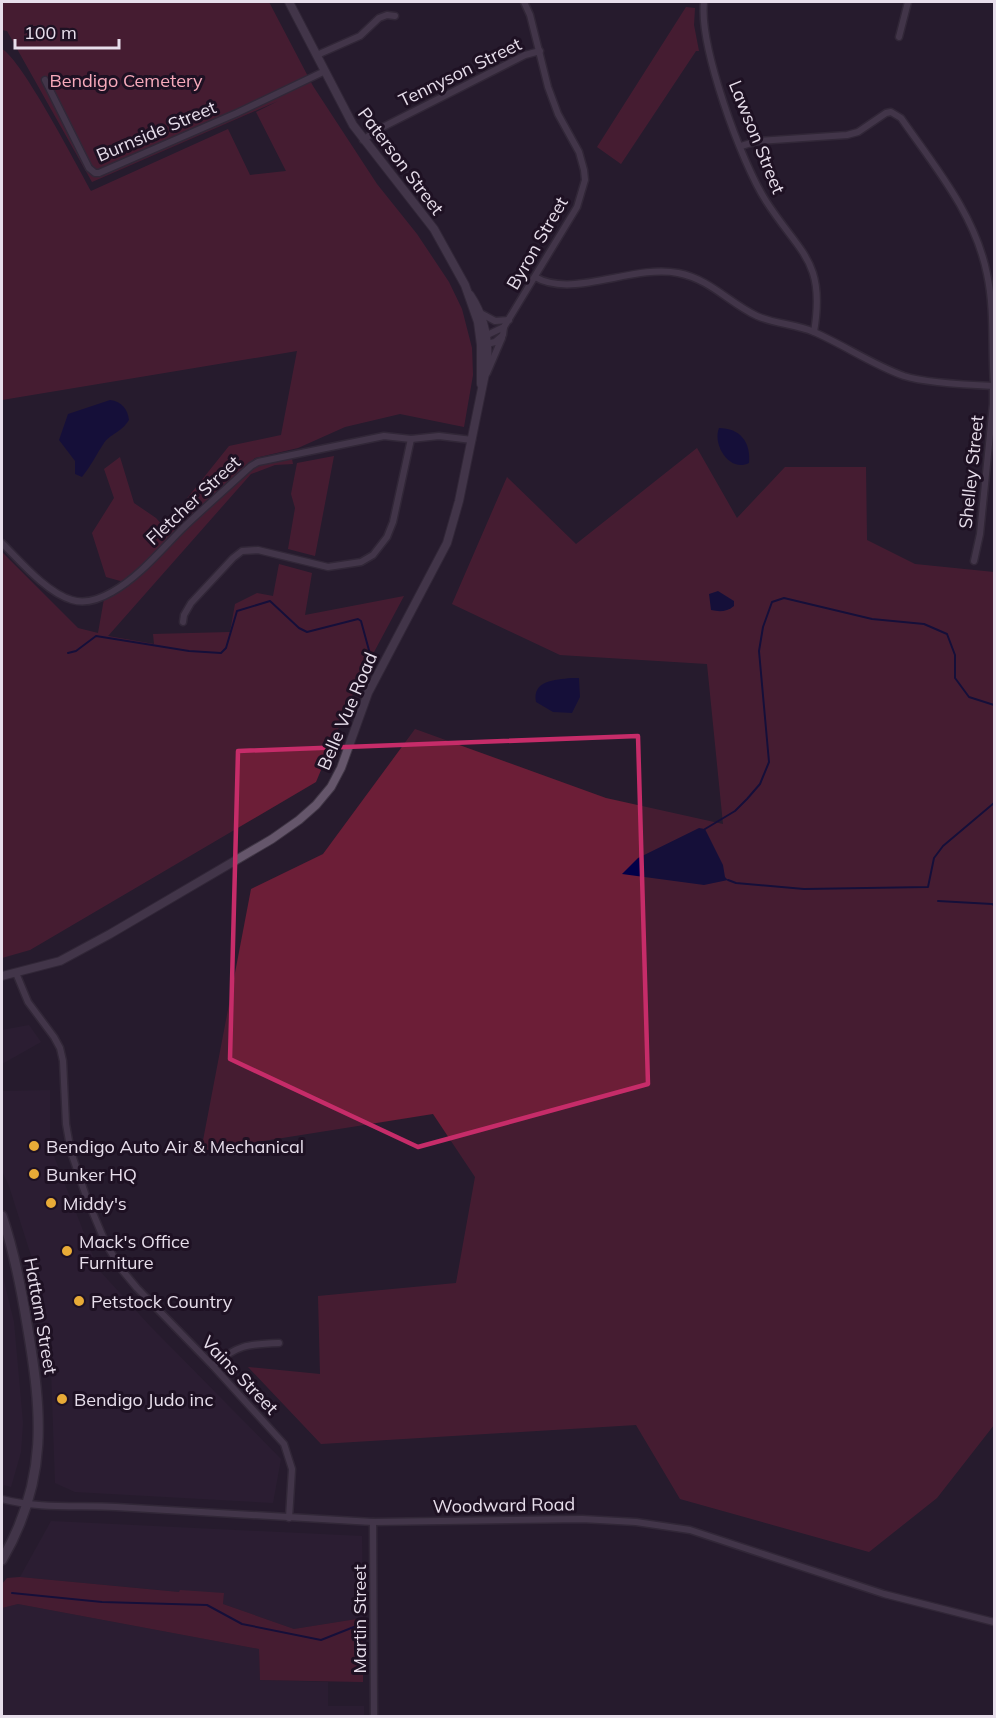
<svg xmlns="http://www.w3.org/2000/svg" width="996" height="1718" font-family="Mulish,sans-serif">
<rect width="100%" height="100%" fill="#271b2d"/>
<g fill="#312138">
<path d="M29 1025 41 1042 2 1064V1030Z"/>
<path d="M50 1090V1146L98 1269 150 1326 281 1459 273 1503 75 1492 55 1483 51 1369 34 1265 9 1186 2 1171V1091Z"/>
<path d="M2 1273 14 1322 23 1423 21 1452 11 1487 4 1485 2 1491Z"/>
<path d="M51 1521 362 1536 363 1618 294 1629 223 1604 224 1593 180 1592 20 1577Z"/>
<path d="M18 1604 259 1649 260 1680 328 1682V1706H364V1716H2V1608Z"/>
</g>
<g fill="#6c1e37">
<path d="M2 2H269L313 86 377 184 417 234 449 282 462 309 472 348 473 375 464 427 400 414 345 427 298 448 255 458 124 582 106 577 92 533 114 498 104 469 120 457 134 503 156 518 164 527 229 446 281 435 297 351 2 400V49C22 60 76 164 91 191L228 129 250 175 286 171 256 112 278 101 92 182 7 31 2 30Z"/>
<path d="M686 7 695 8 694 25 699 51H696L621 164 597 147Z"/>
<path d="M697 448 737 518 785 467H866L867 540 915 564 994 572V1425L937 1498 869 1552 680 1499 636 1425 321 1444 248 1367 320 1374 318 1296 456 1283 475 1177 433 1114 201 1151 251 889 323 854 415 729 606 798 723 824 707 664 560 655 452 604 507 477 576 544Z"/>
<path d="M334 456 315 556 288 549 295 508 291 494 297 463Z"/>
<path d="M292 459 293 464 275 465 251 474 108 636 154 644 153 634 230 632 235 604 257 593 273 596 279 564 312 573 305 615 404 596 358 682 316 782 30 950 2 958V552L78 628 98 633 104 599 251 469 263 462Z"/>
<path d="M20 1577 179 1592 180 1590 224 1593 223 1604 294 1629 363 1618V1682L260 1680 259 1649 18 1604 2 1608V1584L7 1578Z"/>
</g>
<g fill="#020048">
<path d="M110 400C122 401 128 410 129 420 121 433 110 434 104 443 96 455 91 466 82 477L75 474V461L59 440 68 414Z"/>
<path d="M719 428C740 428 751 442 749 463 730 473 712 445 719 428Z"/>
<path d="M718 591 734 601V606C727 612 719 612 711 610L709 594Z"/>
<path d="M571 678H579L580 697 572 713 553 712 536 702C532 680 555 680 571 678Z"/>
<path d="M699 828 705 829 723 865 725 877 728 880 704 885 622 874 638 858Z"/>
</g>
<g fill="none" stroke-linecap="round" stroke-linejoin="round">
<g stroke="#020048" stroke-width="2">
<path d="M68 653 76 651 96 636 189 651 221 653 226 648 237 611 270 601 299 628 307 632 358 619 361 621 370 654"/>
<path d="M705 829 735 811 747 799 760 784 769 762 759 651 763 627 772 602 784 598 872 619 924 624 947 634 955 655V678L969 697 994 705"/>
<path d="M728 880 736 883 804 889 928 887 934 858 943 846 994 803"/>
<path d="M938 901 992 904 994 905"/>
<path d="M12 1593 102 1602 207 1605 242 1624 321 1640 369 1621"/>
</g>
<defs>
<g id="minor">
<path d="M704 2C699 46 741 162 766 201 800 254 826 261 814 332"/>
<path d="M899 37 908 2"/>
<path d="M317 55 360 36 379 18 387 15 395 16"/>
<path d="M45 80 89 168 95 173H99L237 113 325 71"/>
<path d="M363 140 379 129 462 87 525 55 540 51"/>
<path d="M741 146 758 141 847 135 858 132 886 113 891 112 901 118C935 167 975 214 987 274 995 311 991 349 994 385"/>
<path d="M535 277C573 299 633 264 678 273 710 279 729 303 757 316 775 324 796 324 814 332 844 345 873 365 904 376 926 383 970 385 994 386"/>
<path d="M482 314 495 321 509 320"/>
<path d="M483 337 504 327"/>
<path d="M483 345 495 342 503 335 504 327 577 207 585 180 584 170 579 152 558 114 548 87 530 15 524 2"/>
<path d="M487 373 502 338"/>
<path d="M2 543C20 561 47 593 72 600 86 604 100 599 112 592 139 577 161 550 183 528 205 507 228 487 251 466L258 462 384 436 411 439 439 436 472 440"/>
<path d="M974 561 980 534 993 404V386"/>
<path d="M183 622 184 615 191 603 233 558 242 551 258 550 328 567 361 562 373 555 387 537 393 522 411 439"/>
<path d="M16 973 28 1002 54 1037 60 1048 63 1061 66 1124 71 1152 87 1199 106 1244 122 1270 137 1288 213 1366 284 1444 292 1469 289 1518"/>
<path d="M213 1366C236 1345 248 1344 279 1343"/>
<path d="M2 1499C39 1509 77 1505 116 1507L373 1522 582 1519 636 1522 690 1530 884 1594 994 1622"/>
<path d="M373 1522 374 1716"/>
</g>
<g id="tertiary">
<path d="M289 2 353 125 434 229 465 285 478 322 481 345V384"/>
<path d="M2 976 60 961 110 934 272 839 299 820 316 805 331 787 341 768 368 693 447 543 459 501 487 364C489 338 484 316 470 295"/>
</g>
<path id="secondary" d="M2 1216C14 1251 21 1287 27 1324 42 1412 49 1479 2 1560"/>
</defs>
<use href="#minor" stroke="#3f3544" stroke-width="9"/>
<use href="#tertiary" stroke="#3f3544" stroke-width="10"/>
<use href="#secondary" stroke="#3f3544" stroke-width="12"/>
<use href="#minor" stroke="#65566b" stroke-width="6"/>
<use href="#tertiary" stroke="#65566b" stroke-width="8"/>
<use href="#secondary" stroke="#65566b" stroke-width="9"/>
</g>
<path d="M0 0H996V1718H0ZM638 736 648 1084 418 1147 230 1059 238 751Z" fill="#271b2d" fill-opacity=".55" fill-rule="evenodd"/>
<path fill="none" stroke="#c62c69" stroke-width="4.5" stroke-linejoin="round" d="M638 736 648 1084 418 1147 230 1059 238 751Z"/>
<g fill="#e8ab37" stroke="#1e1123" stroke-width="2">
<circle cx="34" cy="1146" r="6"/>
<circle cx="34" cy="1174" r="6"/>
<circle cx="51" cy="1203" r="6"/>
<circle cx="67" cy="1251" r="6"/>
<circle cx="79" cy="1301" r="6"/>
<circle cx="62" cy="1399" r="6"/>
</g>
<g text-anchor="middle" dominant-baseline="central" stroke-width="6" stroke-linejoin="round" paint-order="stroke">
<g font-size="18" fill="#e7deeb" stroke="#1e1123">
<text transform="translate(460 72) rotate(-26)">Tennyson Street</text>
<text transform="translate(156 131) rotate(-23)">Burnside Street</text>
<text transform="translate(757 137) rotate(68)">Lawson Street</text>
<text transform="translate(401 161) rotate(53)">Paterson Street</text>
<text transform="translate(537 243) rotate(-60)">Byron Street</text>
<text transform="translate(971 472) rotate(-84)">Shelley Street</text>
<text transform="translate(193 500) rotate(-43)">Fletcher Street</text>
<text transform="translate(347 711) rotate(-67)">Belle Vue Road</text>
<text transform="translate(41 1316) rotate(80)">Hattam Street</text>
<text transform="translate(240 1375) rotate(46)">Vains Street</text>
<text transform="translate(504 1505) rotate(-1)">Woodward Road</text>
<text transform="translate(359 1619) rotate(-90)">Martin Street</text>
</g>
<g font-size="18" fill="#f7aabb" stroke="#1e1123">
<text x="126" y="80">Bendigo Cemetery</text>
</g>
<g font-size="18" fill="#e7deeb" stroke="#1e1123" text-anchor="start">
<text x="46" y="1146">Bendigo Auto Air &amp; Mechanical</text>
<text x="46" y="1174">Bunker HQ</text>
<text x="63" y="1203">Middy's</text>
<text x="79" y="1241">Mack's Office<tspan x="79" dy="21">Furniture</tspan></text>
<text x="91" y="1301">Petstock Country</text>
<text x="74" y="1399">Bendigo Judo inc</text>
</g>
</g>
<rect width="996" height="1718" fill="none" stroke="#e7deeb" stroke-width="6"/>
<path d="M15 39v9h104v-9" fill="none" stroke="#e7deeb" stroke-width="3"/>
<text x="24" y="39" font-size="18" fill="#e7deeb" stroke="#1e1123" stroke-width="4.5" paint-order="stroke">100 m</text>
</svg>
